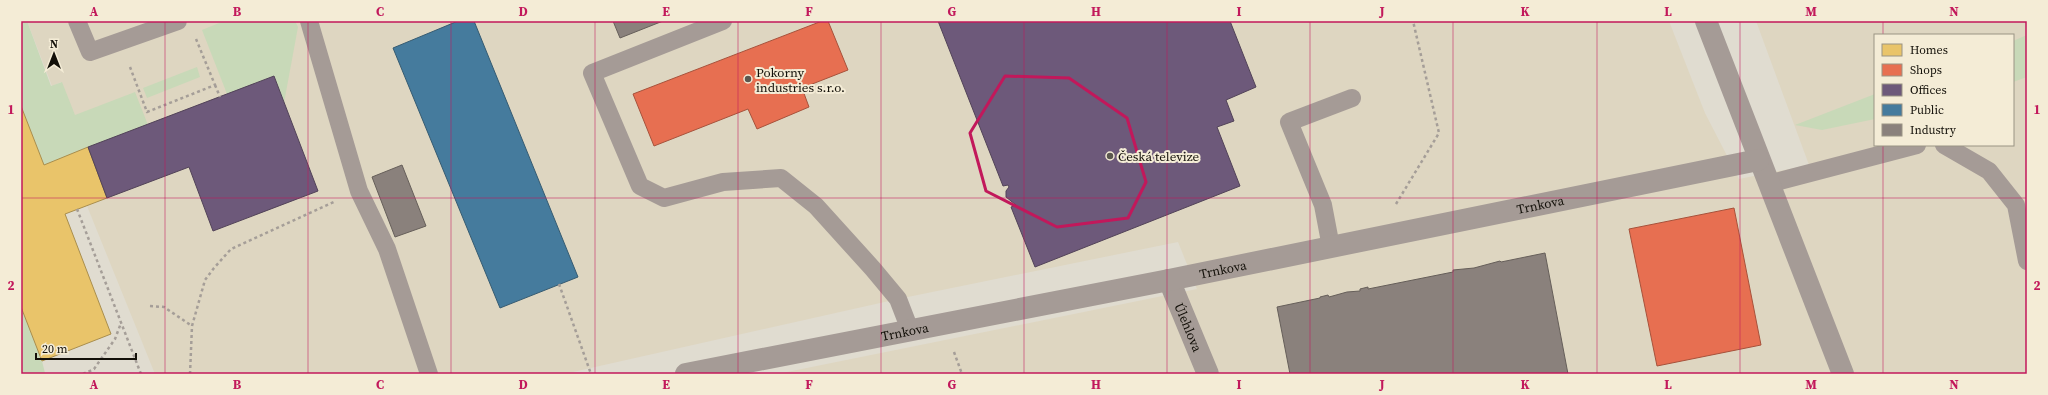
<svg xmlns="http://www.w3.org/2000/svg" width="2048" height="395" font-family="'Source Serif 4',serif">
<rect width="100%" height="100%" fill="#e0dcd0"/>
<path fill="#ded6c1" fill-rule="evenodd" d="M27 21H1669L1705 113 1739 179 1809 165 1756 21H2027V374H777L1197 289 1178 242 898 299 564 374H155L87 206 107 198 61 82 52 86ZM1875 35H2013V145H1875Z"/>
<g fill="#c8d9b8">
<path d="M21 21H27L51 86 62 82 75 115 135 92 148 125 44 165 21 106Z"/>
<path d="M224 21H295L298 27 284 103 227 94 202 30Z"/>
<path d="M2027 35V77L2013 82V41Z"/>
<path d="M197 67 200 77 147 98 143 88Z"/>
<path d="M1875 94V119L1822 130 1795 125Z"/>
<path d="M21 307 42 361 45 373 21 374Z"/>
</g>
<path fill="#e9c46a" stroke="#a98e4d" d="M21 106 44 165 88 147 107 198 65 214 111 334 42 361 21 307Z"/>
<g fill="#e76f51" stroke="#a7523b">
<path d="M822 21H828L848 70 802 88 809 107 757 129 748 109 654 146 633 94Z"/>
<path d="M1734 208 1761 345 1657 366 1629 229Z"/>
</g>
<g fill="#6d597a" stroke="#524358">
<path d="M938 21H1230L1256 87 1226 100 1234 121 1217 127 1240 186 1035 267 1011 207 1016 205 1006 197V191L1009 187 1008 185 1003 186Z"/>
<path d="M274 76 318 191 213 231 189 167 107 198 88 147Z"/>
</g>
<path fill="#457b9d" stroke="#365b71" d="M458 21H474L578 277 500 308 393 48Z"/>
<g fill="#8a817c" stroke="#665f5a">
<path d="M613 21H663L620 38Z"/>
<path d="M402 165 426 226 395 237 372 177Z"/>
<path d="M1545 253 1568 374H1290L1277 307 1320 298V297L1328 295 1329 297 1347 292 1360 291V289L1368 287V289L1453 272V270L1474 268 1500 261 1501 262Z"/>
</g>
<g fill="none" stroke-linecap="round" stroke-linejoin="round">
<g stroke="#a59e98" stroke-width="2.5" stroke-dasharray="3 3" stroke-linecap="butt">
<path d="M130 67 147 112 215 85 196 39"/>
<path d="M215 85 220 97"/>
<path d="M1396 204 1439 133 1413 21"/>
<path d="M77 209 141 374"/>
<path d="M559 284 591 374"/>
<path d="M150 306 164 307 192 326"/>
<path d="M954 352 962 374"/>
<path d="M83 374 94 369 115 339 121 323"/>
<path d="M190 374 192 326 205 280 214 268 231 249 334 202"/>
</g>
<g stroke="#a59b96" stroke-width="18">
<path d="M77 21 90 52 178 21"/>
<path d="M309 21 359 191 387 249 429 374"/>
<path d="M723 21 592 73 640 186 664 198 723 182 781 178 816 206 873 269 898 299 910 330"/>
<path d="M1944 145 1989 171 2016 205 2027 261"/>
<path d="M1768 184 1917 145"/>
<path d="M1331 247 1323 205 1289 122 1352 98"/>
</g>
<g stroke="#a59b96" stroke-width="22">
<path d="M1706 21 1843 374"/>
<path id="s1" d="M1169 280 1208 374"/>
<path id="s2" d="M686 374 1169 280 1758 160"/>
</g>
</g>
<path fill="none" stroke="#c2185b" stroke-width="3" stroke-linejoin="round" d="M1005 76 1069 78 1127 118 1146 182 1128 218 1057 227 986 191 970 133Z"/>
<path fill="none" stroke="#c2185b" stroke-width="1" stroke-opacity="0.55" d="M165 21V374M308 21V374M451 21V374M595 21V374M738 21V374M881 21V374M1024 21V374M1167 21V374M1310 21V374M1453 21V374M1597 21V374M1740 21V374M1883 21V35M1883 145V374M21 198H2027"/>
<g fill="#5b574f" stroke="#f4ecd6" stroke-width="1.5">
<circle cx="748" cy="79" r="4"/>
<circle cx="1110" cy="156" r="4"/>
</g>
<g text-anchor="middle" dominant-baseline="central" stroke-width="4" stroke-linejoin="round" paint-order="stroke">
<g font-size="13" fill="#131009" stroke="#f4ecd6" text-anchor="start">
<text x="756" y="72">Pokorny<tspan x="756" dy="15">industries s.r.o.</tspan></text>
<text x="1118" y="156">Česká televize</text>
</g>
<g font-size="13" fill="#131009" stroke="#f4ecd6">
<text stroke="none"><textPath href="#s2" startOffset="871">Trnkova</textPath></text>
<text stroke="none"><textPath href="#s2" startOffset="547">Trnkova</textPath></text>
<text stroke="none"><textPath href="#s1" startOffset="51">Úlehlova</textPath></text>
<text stroke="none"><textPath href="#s2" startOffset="223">Trnkova</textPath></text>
</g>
</g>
<rect width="2048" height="395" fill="none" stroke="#f4ecd6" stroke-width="44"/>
<rect x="1874" y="34" width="140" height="112" fill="#f4ecd6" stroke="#9a9484"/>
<rect x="1882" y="44" width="20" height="12" fill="#e9c46a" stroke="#9a9484"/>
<text x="1910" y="54" font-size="12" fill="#131009">Homes</text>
<rect x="1882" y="64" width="20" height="12" fill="#e76f51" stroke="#9a9484"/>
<text x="1910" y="74" font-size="12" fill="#131009">Shops</text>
<rect x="1882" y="84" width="20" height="12" fill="#6d597a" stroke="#9a9484"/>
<text x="1910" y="94" font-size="12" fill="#131009">Offices</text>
<rect x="1882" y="104" width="20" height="12" fill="#457b9d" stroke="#9a9484"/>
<text x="1910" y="114" font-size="12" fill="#131009">Public</text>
<rect x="1882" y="124" width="20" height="12" fill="#8a817c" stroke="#9a9484"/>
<text x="1910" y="134" font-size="12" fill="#131009">Industry</text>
<g transform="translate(54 54)" stroke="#f4ecd6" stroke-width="3" paint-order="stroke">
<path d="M0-3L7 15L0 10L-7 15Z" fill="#131009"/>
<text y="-6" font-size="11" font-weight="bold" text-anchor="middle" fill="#131009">N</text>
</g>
<path d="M36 353v6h100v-6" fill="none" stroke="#131009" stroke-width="2"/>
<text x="42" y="353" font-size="12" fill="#131009" stroke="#f4ecd6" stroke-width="3" paint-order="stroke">20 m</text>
<rect x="22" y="22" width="2004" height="351" fill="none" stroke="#c2185b" stroke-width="1.5"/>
<g font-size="13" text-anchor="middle" font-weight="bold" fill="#c2185b">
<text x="94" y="16">A</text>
<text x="237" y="16">B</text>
<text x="380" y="16">C</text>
<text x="523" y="16">D</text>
<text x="666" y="16">E</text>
<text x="809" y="16">F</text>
<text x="952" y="16">G</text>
<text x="1096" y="16">H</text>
<text x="1239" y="16">I</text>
<text x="1382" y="16">J</text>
<text x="1525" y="16">K</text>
<text x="1668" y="16">L</text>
<text x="1811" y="16">M</text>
<text x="1954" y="16">N</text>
<text x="11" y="114">1</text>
<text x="2037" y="114">1</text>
<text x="11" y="290">2</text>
<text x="2037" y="290">2</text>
<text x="94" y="389">A</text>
<text x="237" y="389">B</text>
<text x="380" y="389">C</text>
<text x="523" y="389">D</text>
<text x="666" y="389">E</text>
<text x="809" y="389">F</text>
<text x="952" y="389">G</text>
<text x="1096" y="389">H</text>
<text x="1239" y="389">I</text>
<text x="1382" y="389">J</text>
<text x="1525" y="389">K</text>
<text x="1668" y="389">L</text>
<text x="1811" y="389">M</text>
<text x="1954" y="389">N</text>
</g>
</svg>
